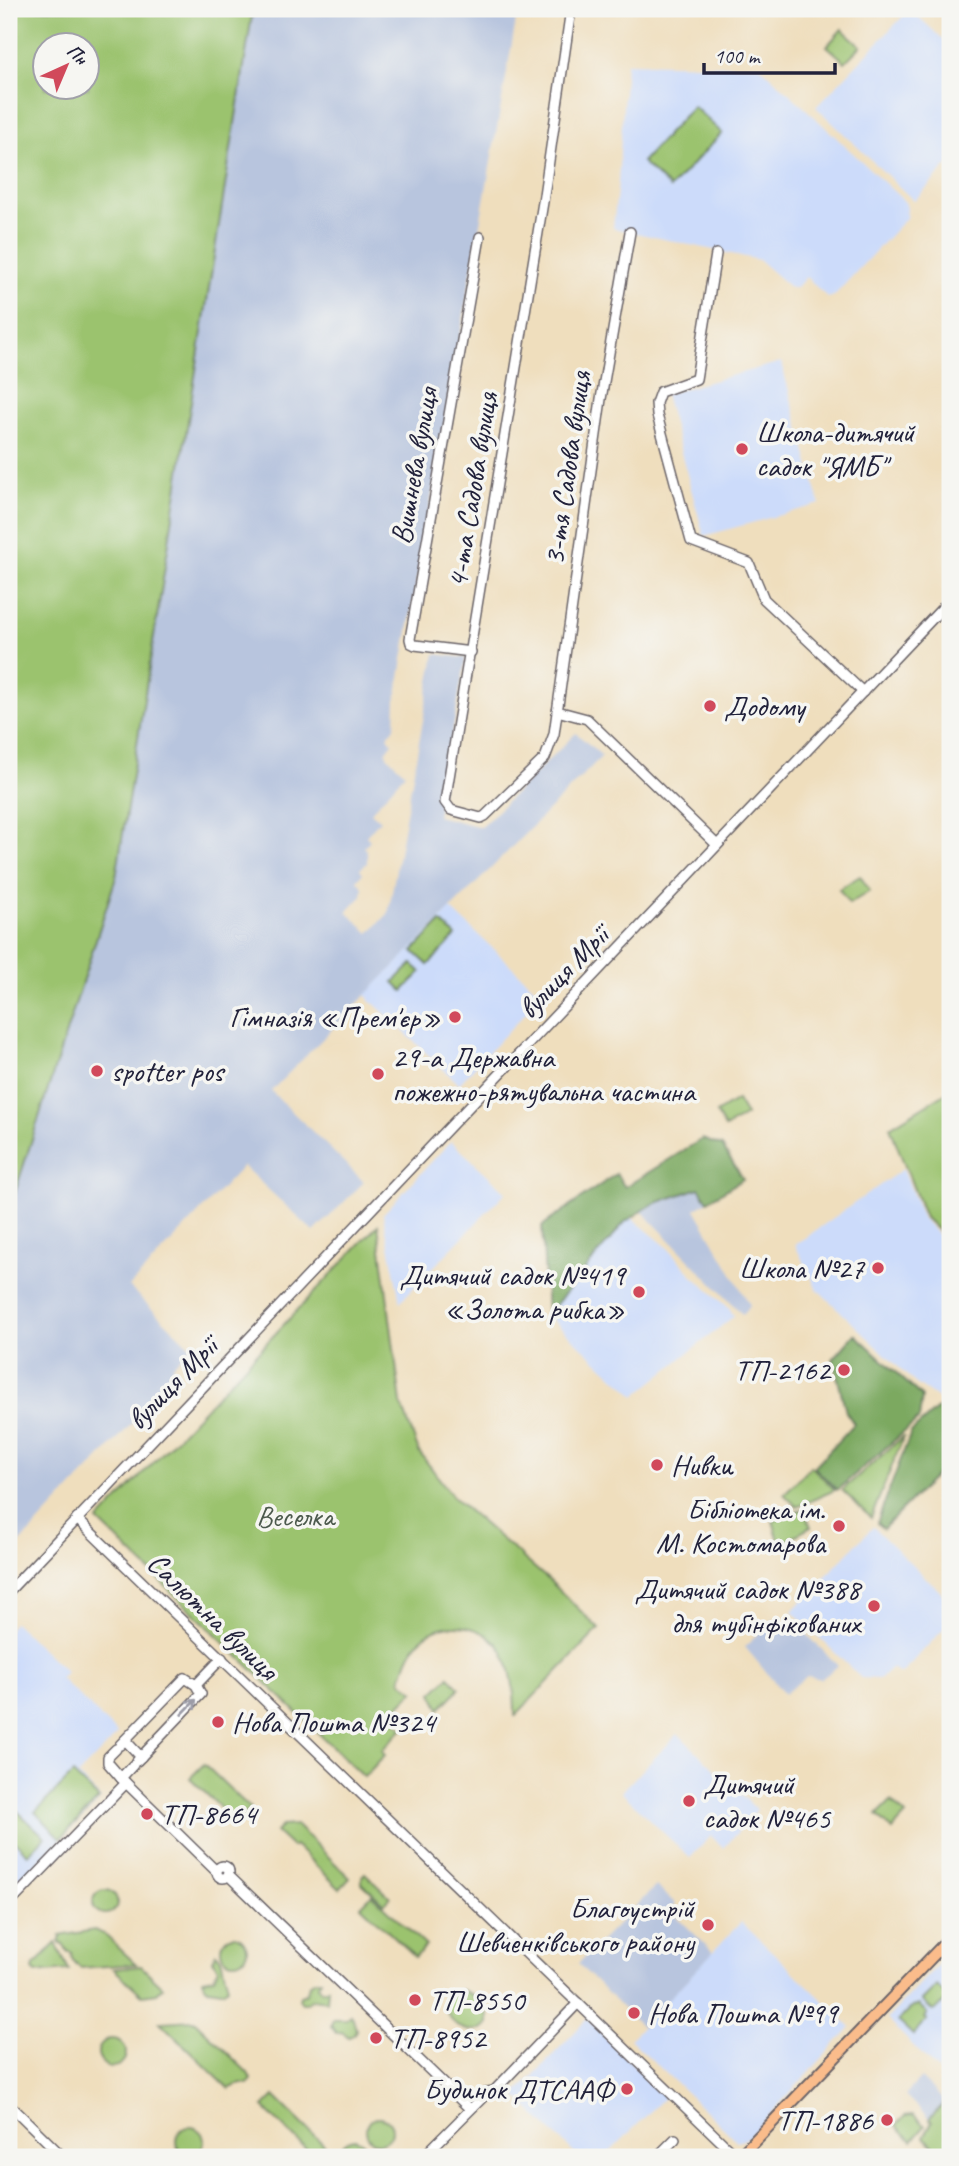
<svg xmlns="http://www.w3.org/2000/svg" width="959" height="2166" font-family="Caveat,sans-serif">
<rect width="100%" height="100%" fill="#f6f6f2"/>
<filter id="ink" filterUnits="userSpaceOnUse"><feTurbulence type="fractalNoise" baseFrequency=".0143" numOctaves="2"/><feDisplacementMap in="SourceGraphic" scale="14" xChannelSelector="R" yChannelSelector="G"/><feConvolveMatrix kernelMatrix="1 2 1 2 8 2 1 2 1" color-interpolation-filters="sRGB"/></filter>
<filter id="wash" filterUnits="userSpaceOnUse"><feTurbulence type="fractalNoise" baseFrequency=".00686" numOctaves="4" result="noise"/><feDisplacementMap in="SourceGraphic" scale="28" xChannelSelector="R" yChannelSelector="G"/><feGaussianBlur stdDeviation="1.57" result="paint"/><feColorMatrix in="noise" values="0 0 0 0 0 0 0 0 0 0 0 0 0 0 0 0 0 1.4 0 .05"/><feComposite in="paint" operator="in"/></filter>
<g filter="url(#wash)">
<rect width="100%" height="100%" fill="#efdebd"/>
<g fill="#ccdbfa">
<path d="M910 9 950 46V163L914 201 816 107Z"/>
<path d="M626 63 760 66 905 202 907 208 906 218 834 296 828 298 806 277 796 288H791L759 260 613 228 618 183Z"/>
<path d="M781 362 820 504 704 536 665 394Z"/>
<path d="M451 909 542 995 459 1084 365 995Z"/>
<path d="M451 1141 506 1192 400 1302 383 1214Z"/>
<path d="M903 1169 923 1219 950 1247V1407L915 1383 817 1289 795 1245Z"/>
<path d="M632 1218 666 1246 694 1277 728 1307 734 1316 635 1396 547 1315 625 1222Z"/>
<path d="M873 1527 950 1601V1622L902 1673H898L892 1668 880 1679 861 1678 792 1611Z"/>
<path d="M14 1622 66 1672 60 1678 118 1734 78 1775 101 1799 9 1893V1628Z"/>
<path d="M678 1734 757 1810 724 1848 711 1836 690 1858 621 1792Z"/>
<path d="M741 1922 851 2027 749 2137 737 2141 630 2039Z"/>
<path d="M950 1952V2083L887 2019Z"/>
<path d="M587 2019 666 2096 605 2157H578L515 2095Z"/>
</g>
<g fill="#b8c5de" fill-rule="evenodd">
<path d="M9 9H518L406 642 396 700 395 728 387 737 393 743 386 751 387 756 405 773 371 812 380 820 366 836 370 840 364 847 367 850V863L360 869 363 873 357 880 363 887 362 896 347 912 369 933 388 914 435 654 466 658 437 816 481 827 576 733 602 756 271 1091 364 1182 314 1232 243 1166 129 1287 191 1347 172 1366 179 1373 9 1555ZM46 46H88V88H46Z"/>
<path d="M699 1187 708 1201 695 1209 750 1305 743 1315 642 1211 653 1204Z"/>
<path d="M773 1618 782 1627 791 1618 838 1666 821 1679 807 1676 784 1694 745 1647Z"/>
<path d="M656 1886 676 1904 670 1910 713 1952 642 2027 578 1964Z"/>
<path d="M921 2078 946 2102 929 2119 905 2095Z"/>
</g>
<g fill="#9bc36e" stroke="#5e7254" stroke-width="2" fill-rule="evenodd">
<path d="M9 9H253L116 877 9 1211ZM46 46H88V88H46Z"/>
<path d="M842 29 861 46 845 62 827 46Z"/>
<path d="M693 106 722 133 670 188 642 162Z"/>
<path d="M860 876 870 891 849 904 839 889Z"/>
<path d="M441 922 456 936 428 965 413 951Z"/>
<path d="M412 964 421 972 403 991 394 982Z"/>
<path d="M950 1090V1242L925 1218 890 1127Z"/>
<path d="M737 1100 746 1115 725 1128 716 1113Z"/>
<path d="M378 1225 401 1403 419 1452 455 1499 551 1582 599 1629 515 1716C515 1695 513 1671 503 1652 487 1624 442 1616 419 1641 410 1651 405 1667 401 1680L414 1691 389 1716 403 1728 382 1750 385 1755 364 1777 98 1521Z"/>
<path d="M904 1436 871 1518 842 1490Z"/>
<path d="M811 1466 835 1490 797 1507 784 1494Z"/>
<path d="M804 1509 811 1527 780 1544 773 1521Z"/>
<path d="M449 1677 460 1688 440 1709 432 1693Z"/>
<path d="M204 1764 250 1808 236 1823 190 1778Z"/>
<path d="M73 1774 99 1799 61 1838 35 1812Z"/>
<path d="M891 1801 906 1815 892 1830 877 1815Z"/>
<path d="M16 1810 45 1837 28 1854 9 1836V1817Z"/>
<path d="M296 1825 350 1878 340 1889 295 1845 292 1847 276 1832 282 1826Z"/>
<path d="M365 1873 390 1897 384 1904 362 1883V1876Z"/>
<circle cx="105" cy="1902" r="12"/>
<path d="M372 1895 426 1946 415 1957 361 1906Z"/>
<path d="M94 1930 104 1934 136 1964 80 1968 72 1959 71 1952H68L64 1945 59 1942 61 1938 60 1936Z"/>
<circle cx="234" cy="1949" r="13"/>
<path d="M56 1943 69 1970 36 1973 33 1970 34 1965Z"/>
<path d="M216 1953 221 1958 228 1987 222 1991 208 1989 204 1986 203 1979 214 1977 218 1967 212 1960Z"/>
<path d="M141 1966 163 1987 157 1993 142 1995 114 1969Z"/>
<path d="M315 1980H321L318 1985 320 1990H324L328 1988 327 2001 311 1999 307 2003H302L299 1999 300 1995 307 1993 309 1984Z"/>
<path d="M937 1986 948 1998 938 2009 933 2011 922 2001Z"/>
<path d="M461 1990C477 1995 490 2006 488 2024 461 2049 423 1995 461 1990Z"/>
<path d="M919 2005 927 2013 924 2018 927 2020 913 2035 898 2021 912 2007Z"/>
<path d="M351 2015 353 2018 356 2030 353 2035 349 2037 342 2032 336 2033 331 2026 333 2019H346Z"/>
<path d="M194 2020 248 2073 251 2079 248 2084 241 2083 229 2089 160 2022Z"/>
<circle cx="112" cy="2053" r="14"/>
<path d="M274 2096 328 2149 320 2157H314L263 2107Z"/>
<path d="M949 2099 950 2105 946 2109 950 2113V2157H946L924 2137 932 2122 929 2119Z"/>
<path d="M913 2115 925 2126 912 2141 896 2125 905 2116Z"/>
<circle cx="379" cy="2130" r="13"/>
<circle cx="190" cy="2141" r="14"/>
<path d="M355 2139C364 2142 369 2148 367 2157H341C339 2147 345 2140 355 2139Z"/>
</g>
<g fill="#7ca961" stroke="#4f664e" stroke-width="2">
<path d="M702 1139 722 1146 743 1179 708 1201 699 1188 653 1204 625 1222 547 1315 542 1226 616 1174 625 1187Z"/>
<path d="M855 1334 922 1397 919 1419 837 1490 814 1467 854 1424 846 1412 833 1359Z"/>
<path d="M940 1407 950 1408V1461L883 1529 877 1523 911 1432Z"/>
</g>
</g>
<g filter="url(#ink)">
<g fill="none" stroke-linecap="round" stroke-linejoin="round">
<defs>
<g id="minor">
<path d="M571 9 543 202 445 802 451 810 481 818 485 816 545 758 554 734 601 399 630 232"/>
<path d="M716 254 696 379 660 392 656 403 657 415 691 541 749 563 764 599 863 692"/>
<path d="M471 652 415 645 411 643 410 639 480 237"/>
<path d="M557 711 587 719 717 845"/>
<path d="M77 1519 737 2157"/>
<path d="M9 1591 950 600"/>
<path d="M196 1685 222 1658"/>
<path d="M125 1740 141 1757"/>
<path d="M120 1745 185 1678 196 1685 201 1694 137 1761"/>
<path d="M116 1749 108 1757V1763L121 1778 133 1765"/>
<path d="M121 1778 216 1871"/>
<circle cx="223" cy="1872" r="6"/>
<path d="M228 1875 470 2109"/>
<path d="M9 1904 126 1783"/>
<path d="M9 2104 63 2157"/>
<path d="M423 2157 488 2092 494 2091 578 2003"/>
<path d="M657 2157 675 2139"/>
</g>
<path id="major" d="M739 2157 950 1938"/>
</defs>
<use href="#minor" stroke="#6a6468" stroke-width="12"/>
<use href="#major" stroke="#6a6468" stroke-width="14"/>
<use href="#minor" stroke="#fff" stroke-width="9"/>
<use href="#major" stroke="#fabc8b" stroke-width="10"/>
</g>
<defs><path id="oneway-shaft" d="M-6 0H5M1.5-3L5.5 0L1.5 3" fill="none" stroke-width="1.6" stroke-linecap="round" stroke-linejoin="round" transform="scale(1.75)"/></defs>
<use stroke="#9c9ca7" href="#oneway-shaft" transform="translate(189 1707) rotate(-46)"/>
</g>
<g fill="#d1495b" stroke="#f6f6f2" stroke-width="2.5">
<circle cx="742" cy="449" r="7"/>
<circle cx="710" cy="706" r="7"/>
<circle cx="455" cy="1017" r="7"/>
<circle cx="97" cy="1071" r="7"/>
<circle cx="378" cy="1074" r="7"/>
<circle cx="878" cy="1268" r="7"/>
<circle cx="639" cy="1292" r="7"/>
<circle cx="844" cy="1370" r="7"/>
<circle cx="657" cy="1465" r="7"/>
<circle cx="839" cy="1526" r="7"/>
<circle cx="874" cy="1606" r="7"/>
<circle cx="218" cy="1722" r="7"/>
<circle cx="689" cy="1801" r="7"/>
<circle cx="147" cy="1814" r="7"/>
<circle cx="708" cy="1925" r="7"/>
<circle cx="415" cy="2000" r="7"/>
<circle cx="634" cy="2013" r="7"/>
<circle cx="376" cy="2038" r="7"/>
<circle cx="627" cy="2089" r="7"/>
<circle cx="887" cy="2120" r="7"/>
</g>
<g text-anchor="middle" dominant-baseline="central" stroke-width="7" stroke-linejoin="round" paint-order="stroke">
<g font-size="30" fill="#22223b" stroke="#f6f6f2" text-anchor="start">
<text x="756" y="432">Школа-дитячий<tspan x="756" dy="34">садок "ЯМБ"</tspan></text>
<text x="724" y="706">Додому</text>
<text x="441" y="1017" text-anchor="end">Гімназія «Прем'єр»</text>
<text x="392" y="1057">29-а Державна<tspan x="392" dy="34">пожежно-рятувальна частина</tspan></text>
<text x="111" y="1071">spotter pos</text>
<text x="864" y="1268" text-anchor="end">Школа №27</text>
<text x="625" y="1275" text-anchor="end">Дитячий садок №419<tspan x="625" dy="34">«Золота рибка»</tspan></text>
<text x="830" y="1370" text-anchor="end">ТП-2162</text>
<text x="671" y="1465">Нивки</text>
<text x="825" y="1509" text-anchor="end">Бібліотека ім.<tspan x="825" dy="34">М. Костомарова</tspan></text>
<text x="860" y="1589" text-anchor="end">Дитячий садок №388<tspan x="860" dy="34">для тубінфікованих</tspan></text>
<text x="232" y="1722">Нова Пошта №324</text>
<text x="703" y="1784">Дитячий<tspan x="703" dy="34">садок №465</tspan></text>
<text x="161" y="1814">ТП-8664</text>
<text x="694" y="1908" text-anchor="end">Благоустрій<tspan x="694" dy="34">Шевченківського району</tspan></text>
<text x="429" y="2000">ТП-8550</text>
<text x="648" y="2013">Нова Пошта №99</text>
<text x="390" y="2038">ТП-8952</text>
<text x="613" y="2089" text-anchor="end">Будинок ДТСААФ</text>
<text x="873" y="2120" text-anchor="end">ТП-1886</text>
</g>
<g font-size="30" fill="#22223b" stroke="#f6f6f2">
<text transform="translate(414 466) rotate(-80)">Вишнева вулиця</text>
<text transform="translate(567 468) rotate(-82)">3-тя Садова вулиця</text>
<text transform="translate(472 490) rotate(-81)">4-та Садова вулиця</text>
<text transform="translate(563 972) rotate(-46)">вулиця Мрії</text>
<text transform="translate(172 1383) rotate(-46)">вулиця Мрії</text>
<text transform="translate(213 1616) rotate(44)">Салютна вулиця</text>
</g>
<g font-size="30" fill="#4c5a4d" stroke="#f6f6f2">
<text x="295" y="1516">Веселка</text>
</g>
</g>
<rect width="959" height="2166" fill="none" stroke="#f6f6f2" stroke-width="35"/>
<g transform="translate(66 66) rotate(44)"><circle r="33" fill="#f6f6f2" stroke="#a1a1a9" stroke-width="2"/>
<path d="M0-5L12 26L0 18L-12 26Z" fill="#d1495b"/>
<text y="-10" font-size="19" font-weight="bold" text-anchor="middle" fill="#22223b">Пн</text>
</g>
<path d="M704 63v10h131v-10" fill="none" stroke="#22223b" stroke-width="3.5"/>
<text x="714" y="63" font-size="21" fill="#22223b" stroke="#f6f6f2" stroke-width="5" paint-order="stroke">100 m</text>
</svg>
